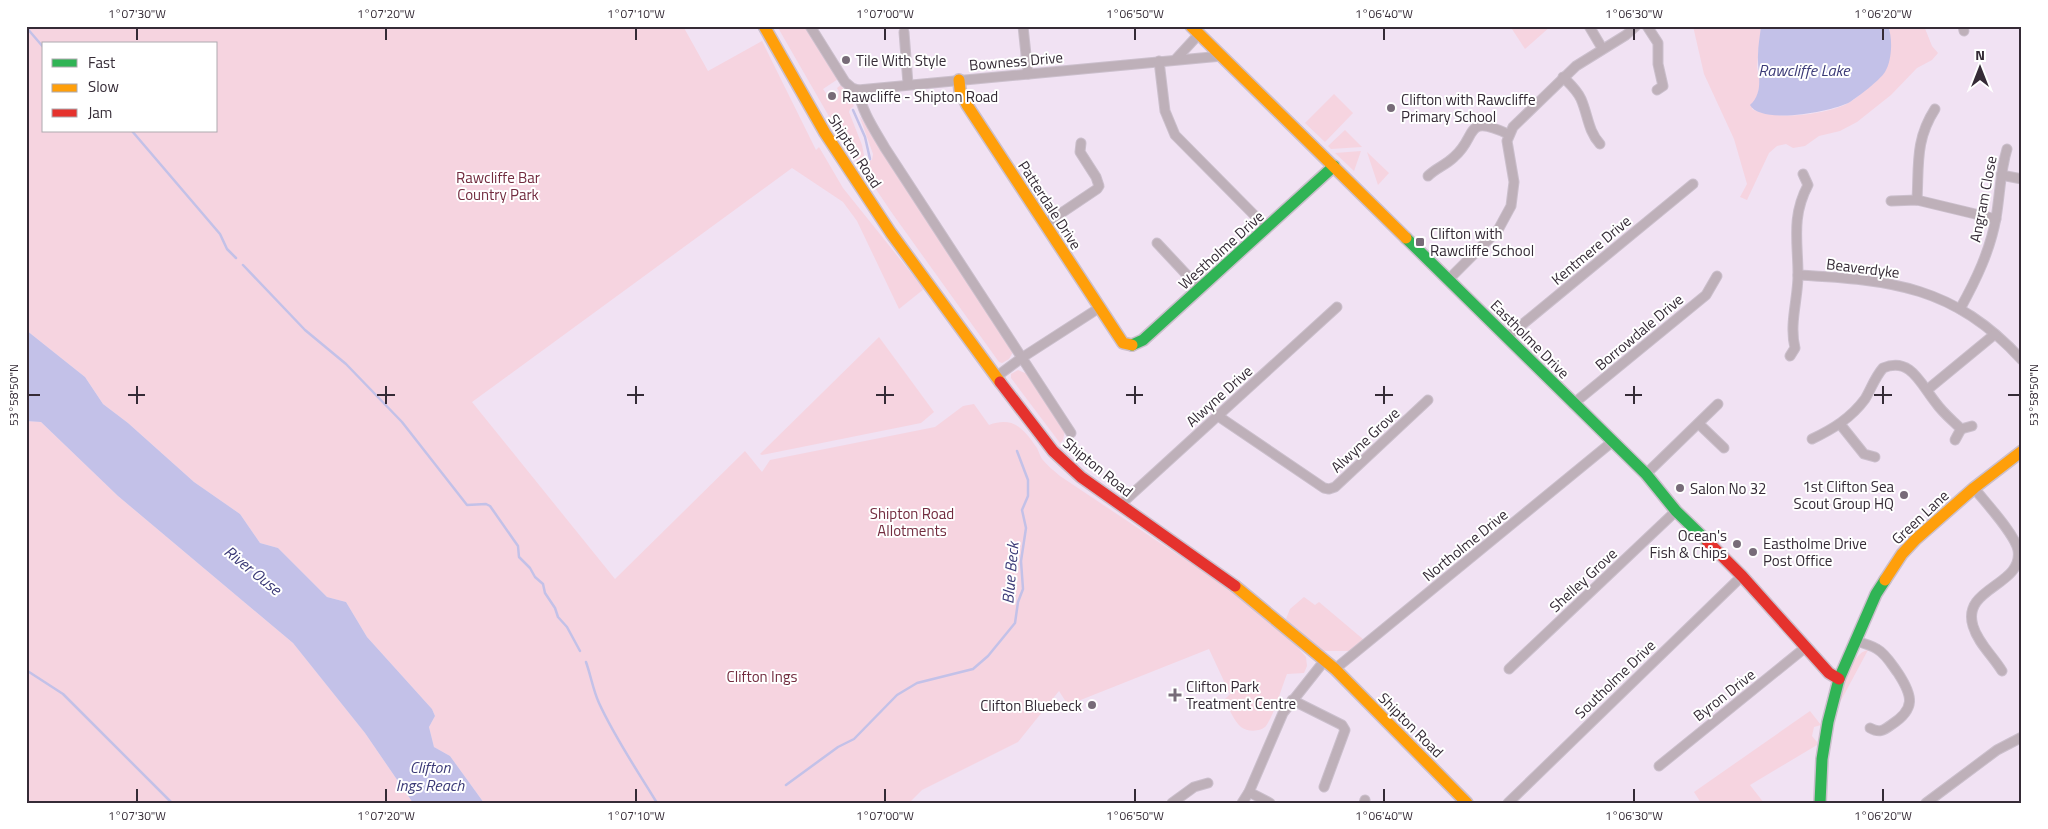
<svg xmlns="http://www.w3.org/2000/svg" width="2048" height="829" font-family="'Titillium Web',sans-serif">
<rect width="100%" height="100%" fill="#f1e2f3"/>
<g fill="#f6d4e0" fill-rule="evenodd">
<path d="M26 26H683L708 71 762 41 816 150 819 147 843 188 924 289 899 309 857 221 843 202 792 168 472 402 615 579 745 451 762 472 770 460 935 427 963 406 974 404 989 425C1014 416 1024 429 1037 448 1039 452 1040 456 1042 459 1047 465 1054 471 1060 476L1226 587 1287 635 1306 657 1307 666 1304 673 1287 674C1281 689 1275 713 1266 726 1261 732 1247 732 1241 727 1234 721 1229 708 1224 700L1230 694 1209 649 1068 705 1059 691 1018 742 922 790 909 803H484L450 756 434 747 429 727 435 716 432 709 367 637 346 602 327 597 278 548 260 543 240 514 194 482 128 423 103 404 85 377 26 330ZM44 44H216V131H44Z"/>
<path d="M777 26H804L838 79 823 89 832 102 838 99 839 92 837 88 841 85 854 106 850 109 849 112 862 145 865 160 868 161 872 160 873 154 859 115 1012 349 1013 352 1009 359 1002 363 999 362 892 213 842 139Z"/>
<path d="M1510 26H1551L1525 49Z"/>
<path d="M1693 26H1761L1757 67 1760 82 1757 99 1752 109C1774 121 1829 115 1850 102 1863 94 1874 82 1885 71L1890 30 1888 26H1924L1932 46 1938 53 1932 60 1917 68 1891 95 1857 122 1840 131 1819 136 1805 146 1793 148 1786 144 1777 146 1769 153 1747 200 1740 197 1747 184 1734 139 1704 74Z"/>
<path d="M1334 94 1353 113 1325 142 1305 123Z"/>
<path d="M1345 130 1362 147 1331 149 1328 146Z"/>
<path d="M1361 151 1354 171 1335 153Z"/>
<path d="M1367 152 1389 173 1378 185Z"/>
<path d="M879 337 934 412 921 423 762 455 760 454Z"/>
<path d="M1018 370 1025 373 1027 372 1065 431 1063 440 1060 443 1011 378V374Z"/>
<path d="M26 421 41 422 118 496 293 643 365 733 413 803H26Z"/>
<path d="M1304 597 1315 605 1319 602 1364 640 1353 651H1322L1286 619 1290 609Z"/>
<path d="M1868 650 1838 706C1843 690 1850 653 1868 650Z"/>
<path d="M1810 711 1821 725 1814 727 1812 736 1817 742V745L1750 785 1764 803H1701L1694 792Z"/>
</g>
<g fill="#c3c1e8">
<path d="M1761 26H1888C1893 38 1892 61 1885 72 1879 81 1859 96 1850 102 1832 112 1761 125 1750 105 1765 91 1757 72 1758 55 1758 45 1760 36 1761 26Z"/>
<path d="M26 330 85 377 103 404 128 423 194 482 240 514 260 543 278 548 327 597 346 602 367 637 432 709 435 716 429 727 434 747 450 756 484 803H413L365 733 293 643 118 496 41 422 26 421Z"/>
</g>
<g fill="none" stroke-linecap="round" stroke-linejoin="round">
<g stroke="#c3c1e8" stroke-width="2.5">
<path d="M26 27 44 48"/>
<path d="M853 110 865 137 870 159"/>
<path d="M132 131 220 234 227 249 236 258"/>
<path d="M243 265 305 330 346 364 402 422 467 505 486 504 490 506 518 546 519 557 530 568 535 577 543 584 545 593 555 608 558 617 567 627 580 651"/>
<path d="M586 662C591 676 593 690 599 703 615 738 637 770 657 803"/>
<path d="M26 670 63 694 172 803"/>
<path d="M786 785 838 747 854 739 897 695 917 683 973 669 988 656 1015 623 1018 602 1023 589 1021 561 1026 528 1022 510 1028 496V480L1017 451"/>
</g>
<defs>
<g id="street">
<path d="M810 26 845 82 852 88 858 90 1222 56"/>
<path d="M1023 26 1028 74"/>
<path d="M1589 26 1602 48"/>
<path d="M1647 26 1658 43V64L1663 86 1657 90"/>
<path d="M1963 26 1964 31"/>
<path d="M904 32 908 84"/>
<path d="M1176 59 1199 34"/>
<path d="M1159 61 1165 111 1175 135 1267 228"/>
<path d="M1563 77C1570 84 1577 90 1581 99 1588 115 1588 131 1600 144"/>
<path d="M858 90C862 112 874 129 885 148L1071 433"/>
<path d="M2001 175 2022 179"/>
<path d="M1428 176C1436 168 1446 165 1454 157 1478 137 1463 113 1508 134"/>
<path d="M1917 200C1919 165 1915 140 1935 109"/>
<path d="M1891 201 1917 200 1996 219"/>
<path d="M1045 224 1097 189 1099 186 1096 177 1080 152 1081 143"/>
<path d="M1157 243 1200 289"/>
<path d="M1798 275C1892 280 1954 286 2022 360"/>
<path d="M1449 279 1498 230 1511 206 1514 182 1507 141 1513 127 1576 66 1626 35 1636 26"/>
<path d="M1960 309C1976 280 1990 251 1996 218 2000 195 2000 172 2007 149"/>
<path d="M1507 337 1693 184"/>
<path d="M1790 356 1795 348C1789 324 1798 299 1798 275 1798 242 1791 217 1808 185L1803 174"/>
<path d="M996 377 1023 357 1099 308"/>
<path d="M1927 390 1995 334"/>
<path d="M1573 404 1706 295 1717 276"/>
<path d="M1218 416 1324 488 1329 489 1335 487 1428 400"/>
<path d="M1699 424 1724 448"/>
<path d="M1840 424 1864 454 1875 457"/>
<path d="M1961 429 1972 426"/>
<path d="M1812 439C1833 429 1851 418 1865 399 1871 389 1875 377 1883 368 1911 356 1921 385 1936 403 1943 413 1952 420 1961 429L1955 440"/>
<path d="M1646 474 1718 404"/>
<path d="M1974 488C1985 502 2015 534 2018 550 2024 586 1961 587 1973 626 1978 643 1993 656 2002 671"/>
<path d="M1120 505 1337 307"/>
<path d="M1855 641C1863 643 1871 645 1877 649 1886 654 1892 665 1898 673 1913 696 1916 709 1891 725 1883 731 1879 733 1870 728"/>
<path d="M1335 669 1612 442"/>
<path d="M1509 669 1676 511"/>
<path d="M1292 700 1342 725 1345 730 1324 787"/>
<path d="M1659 766 1806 647"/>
<path d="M1249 792 1270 803"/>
<path d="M1172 803 1194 787 1208 783"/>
<path d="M1242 803 1249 792 1283 713 1325 660"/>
<path d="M1364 803 1365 800"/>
<path d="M1508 803 1742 576"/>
<path d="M1926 803 1997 750 2022 737"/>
</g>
<g id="fast">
<path d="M1406 238 1646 474 1676 511 1707 541"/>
<path d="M1132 345 1143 340 1334 166"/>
<path d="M1820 803 1822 759 1828 722 1839 679 1876 594 1885 580"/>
</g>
<g id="slow">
<path d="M764 26 825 133 891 233 1000 382"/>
<path d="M1191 26 1406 238"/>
<path d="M959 80 960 90 967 105 1123 343 1132 345"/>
<path d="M1885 580 1902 554 1916 539 1974 488 2022 451"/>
<path d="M1235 586 1335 669 1467 803"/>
</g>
<g id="jam">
<path d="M1000 382 1053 451 1081 477 1235 586"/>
<path d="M1707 541 1742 576 1829 673 1839 679"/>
</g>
</defs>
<use href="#street" stroke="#cbbfcc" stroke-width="11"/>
<use href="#fast" stroke="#cbbfcc" stroke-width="14"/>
<use href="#slow" stroke="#cbbfcc" stroke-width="14"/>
<use href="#jam" stroke="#cbbfcc" stroke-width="14"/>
<use href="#street" stroke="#beb0b9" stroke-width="9"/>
<use href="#fast" stroke="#30b455" stroke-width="11"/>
<use href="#slow" stroke="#ff9f0a" stroke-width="11"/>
<use href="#jam" stroke="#e5322d" stroke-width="11"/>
</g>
<path fill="none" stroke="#352b36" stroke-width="2" d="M137 28V40M386 28V40M636 28V40M885 28V40M1135 28V40M1384 28V40M1634 28V40M1883 28V40M137 386V404M386 386V404M636 386V404M885 386V404M1135 386V404M1384 386V404M1634 386V404M1883 386V404M28 395H40M128 395H145M377 395H395M627 395H644M876 395H894M1126 395H1143M1375 395H1393M1625 395H1642M1874 395H1892M2008 395H2020M137 789V802M386 789V802M636 789V802M885 789V802M1135 789V802M1384 789V802M1634 789V802M1883 789V802"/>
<g fill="#776b78" stroke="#fff" stroke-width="2">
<circle cx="846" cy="60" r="5"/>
<circle cx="832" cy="96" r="5"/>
<circle cx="1391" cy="108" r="5"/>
<rect x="1415" y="237" width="10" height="10" rx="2.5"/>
<circle cx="1680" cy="488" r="5"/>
<circle cx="1904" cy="495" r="5"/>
<circle cx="1737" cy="544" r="5"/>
<circle cx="1753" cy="552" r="5"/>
<path d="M1172.5 687.5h5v5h5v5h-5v5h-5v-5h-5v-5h5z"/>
<circle cx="1092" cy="705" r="5"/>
</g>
<g text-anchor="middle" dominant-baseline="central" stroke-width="4" stroke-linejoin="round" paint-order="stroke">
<g font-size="15" fill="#352b36" stroke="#fff" text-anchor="start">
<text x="856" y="60">Tile With Style</text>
<text x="842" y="96">Rawcliffe - Shipton Road</text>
<text x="1401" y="99">Clifton with Rawcliffe<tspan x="1401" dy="17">Primary School</tspan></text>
<text x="1430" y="233">Clifton with<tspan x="1430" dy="17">Rawcliffe School</tspan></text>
<text x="1894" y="486" text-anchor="end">1st Clifton Sea<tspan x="1894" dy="17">Scout Group HQ</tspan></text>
<text x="1690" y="488">Salon No 32</text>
<text x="1727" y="535" text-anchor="end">Ocean's<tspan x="1727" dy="17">Fish &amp; Chips</tspan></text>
<text x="1763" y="543">Eastholme Drive<tspan x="1763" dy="17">Post Office</tspan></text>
<text x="1186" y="686">Clifton Park<tspan x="1186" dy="17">Treatment Centre</tspan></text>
<text x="1082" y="705" text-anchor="end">Clifton Bluebeck</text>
</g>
<g font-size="15" fill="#352b36" stroke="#fff">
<text transform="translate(1016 61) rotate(-5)">Bowness Drive</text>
<text transform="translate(855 151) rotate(57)">Shipton Road</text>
<text transform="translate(1983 199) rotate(-79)">Angram Close</text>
<text transform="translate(1050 205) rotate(57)">Patterdale Drive</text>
<text transform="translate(1221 250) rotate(-42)">Westholme Drive</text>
<text transform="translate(1591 250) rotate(-40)">Kentmere Drive</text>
<text transform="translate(1863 268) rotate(7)">Beaverdyke</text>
<text transform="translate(1639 332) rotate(-40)">Borrowdale Drive</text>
<text transform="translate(1530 339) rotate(45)">Eastholme Drive</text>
<text transform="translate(1219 396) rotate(-42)">Alwyne Drive</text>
<text transform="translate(1365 440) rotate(-43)">Alwyne Grove</text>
<text transform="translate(1098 467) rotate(39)">Shipton Road</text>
<text transform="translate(1920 517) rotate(-43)">Green Lane</text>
<text transform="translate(1465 545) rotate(-39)">Northolme Drive</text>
<text transform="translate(1583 580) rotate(-43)">Shelley Grove</text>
<text transform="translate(1615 679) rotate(-44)">Southolme Drive</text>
<text transform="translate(1724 695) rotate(-38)">Byron Drive</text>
<text transform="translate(1411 725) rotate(45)">Shipton Road</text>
</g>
<g font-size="15" fill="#722c3f" stroke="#fff">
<text x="498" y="177">Rawcliffe Bar<tspan x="498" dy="17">Country Park</tspan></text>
<text x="912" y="513">Shipton Road<tspan x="912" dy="17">Allotments</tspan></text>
<text x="762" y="676">Clifton Ings</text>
</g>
<g font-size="16" font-style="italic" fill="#3b3a77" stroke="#fff">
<text x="1804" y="70">Rawcliffe Lake</text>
<text transform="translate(253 570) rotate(39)">River Ouse</text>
<text transform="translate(1010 573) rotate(-85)">Blue Beck</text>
<text x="430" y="767">Clifton<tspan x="430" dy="18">Ings Reach</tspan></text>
</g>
</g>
<rect width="2048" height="829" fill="none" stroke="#ffffff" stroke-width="55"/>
<rect x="42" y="42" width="175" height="90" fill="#ffffff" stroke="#aeaaaf"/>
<rect x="52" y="59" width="25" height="8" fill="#30b455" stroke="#aeaaaf"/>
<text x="88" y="68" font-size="15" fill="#352b36">Fast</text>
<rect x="52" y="84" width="25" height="8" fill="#ff9f0a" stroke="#aeaaaf"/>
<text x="88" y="92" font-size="15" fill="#352b36">Slow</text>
<rect x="52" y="109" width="25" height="8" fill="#e5322d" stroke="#aeaaaf"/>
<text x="88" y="118" font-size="15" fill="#352b36">Jam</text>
<g transform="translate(1980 68)" stroke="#ffffff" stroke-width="4" paint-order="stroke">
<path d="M0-4L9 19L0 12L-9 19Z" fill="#352b36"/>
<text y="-8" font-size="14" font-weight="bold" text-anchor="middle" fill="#352b36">N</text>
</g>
<rect x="28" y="28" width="1992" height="774" fill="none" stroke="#352b36" stroke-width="2"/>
<g font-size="12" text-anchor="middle" fill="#352b36">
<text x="137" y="18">1°07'30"W</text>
<text x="386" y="18">1°07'20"W</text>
<text x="636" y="18">1°07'10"W</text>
<text x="885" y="18">1°07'00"W</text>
<text x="1135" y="18">1°06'50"W</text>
<text x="1384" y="18">1°06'40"W</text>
<text x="1634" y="18">1°06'30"W</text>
<text x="1883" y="18">1°06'20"W</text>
<text transform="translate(14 395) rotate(-90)" y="4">53°58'50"N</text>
<text transform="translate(2034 395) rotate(-90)" y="4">53°58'50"N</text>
<text x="137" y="820">1°07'30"W</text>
<text x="386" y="820">1°07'20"W</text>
<text x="636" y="820">1°07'10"W</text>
<text x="885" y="820">1°07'00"W</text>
<text x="1135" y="820">1°06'50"W</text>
<text x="1384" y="820">1°06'40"W</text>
<text x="1634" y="820">1°06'30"W</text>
<text x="1883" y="820">1°06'20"W</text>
</g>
</svg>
